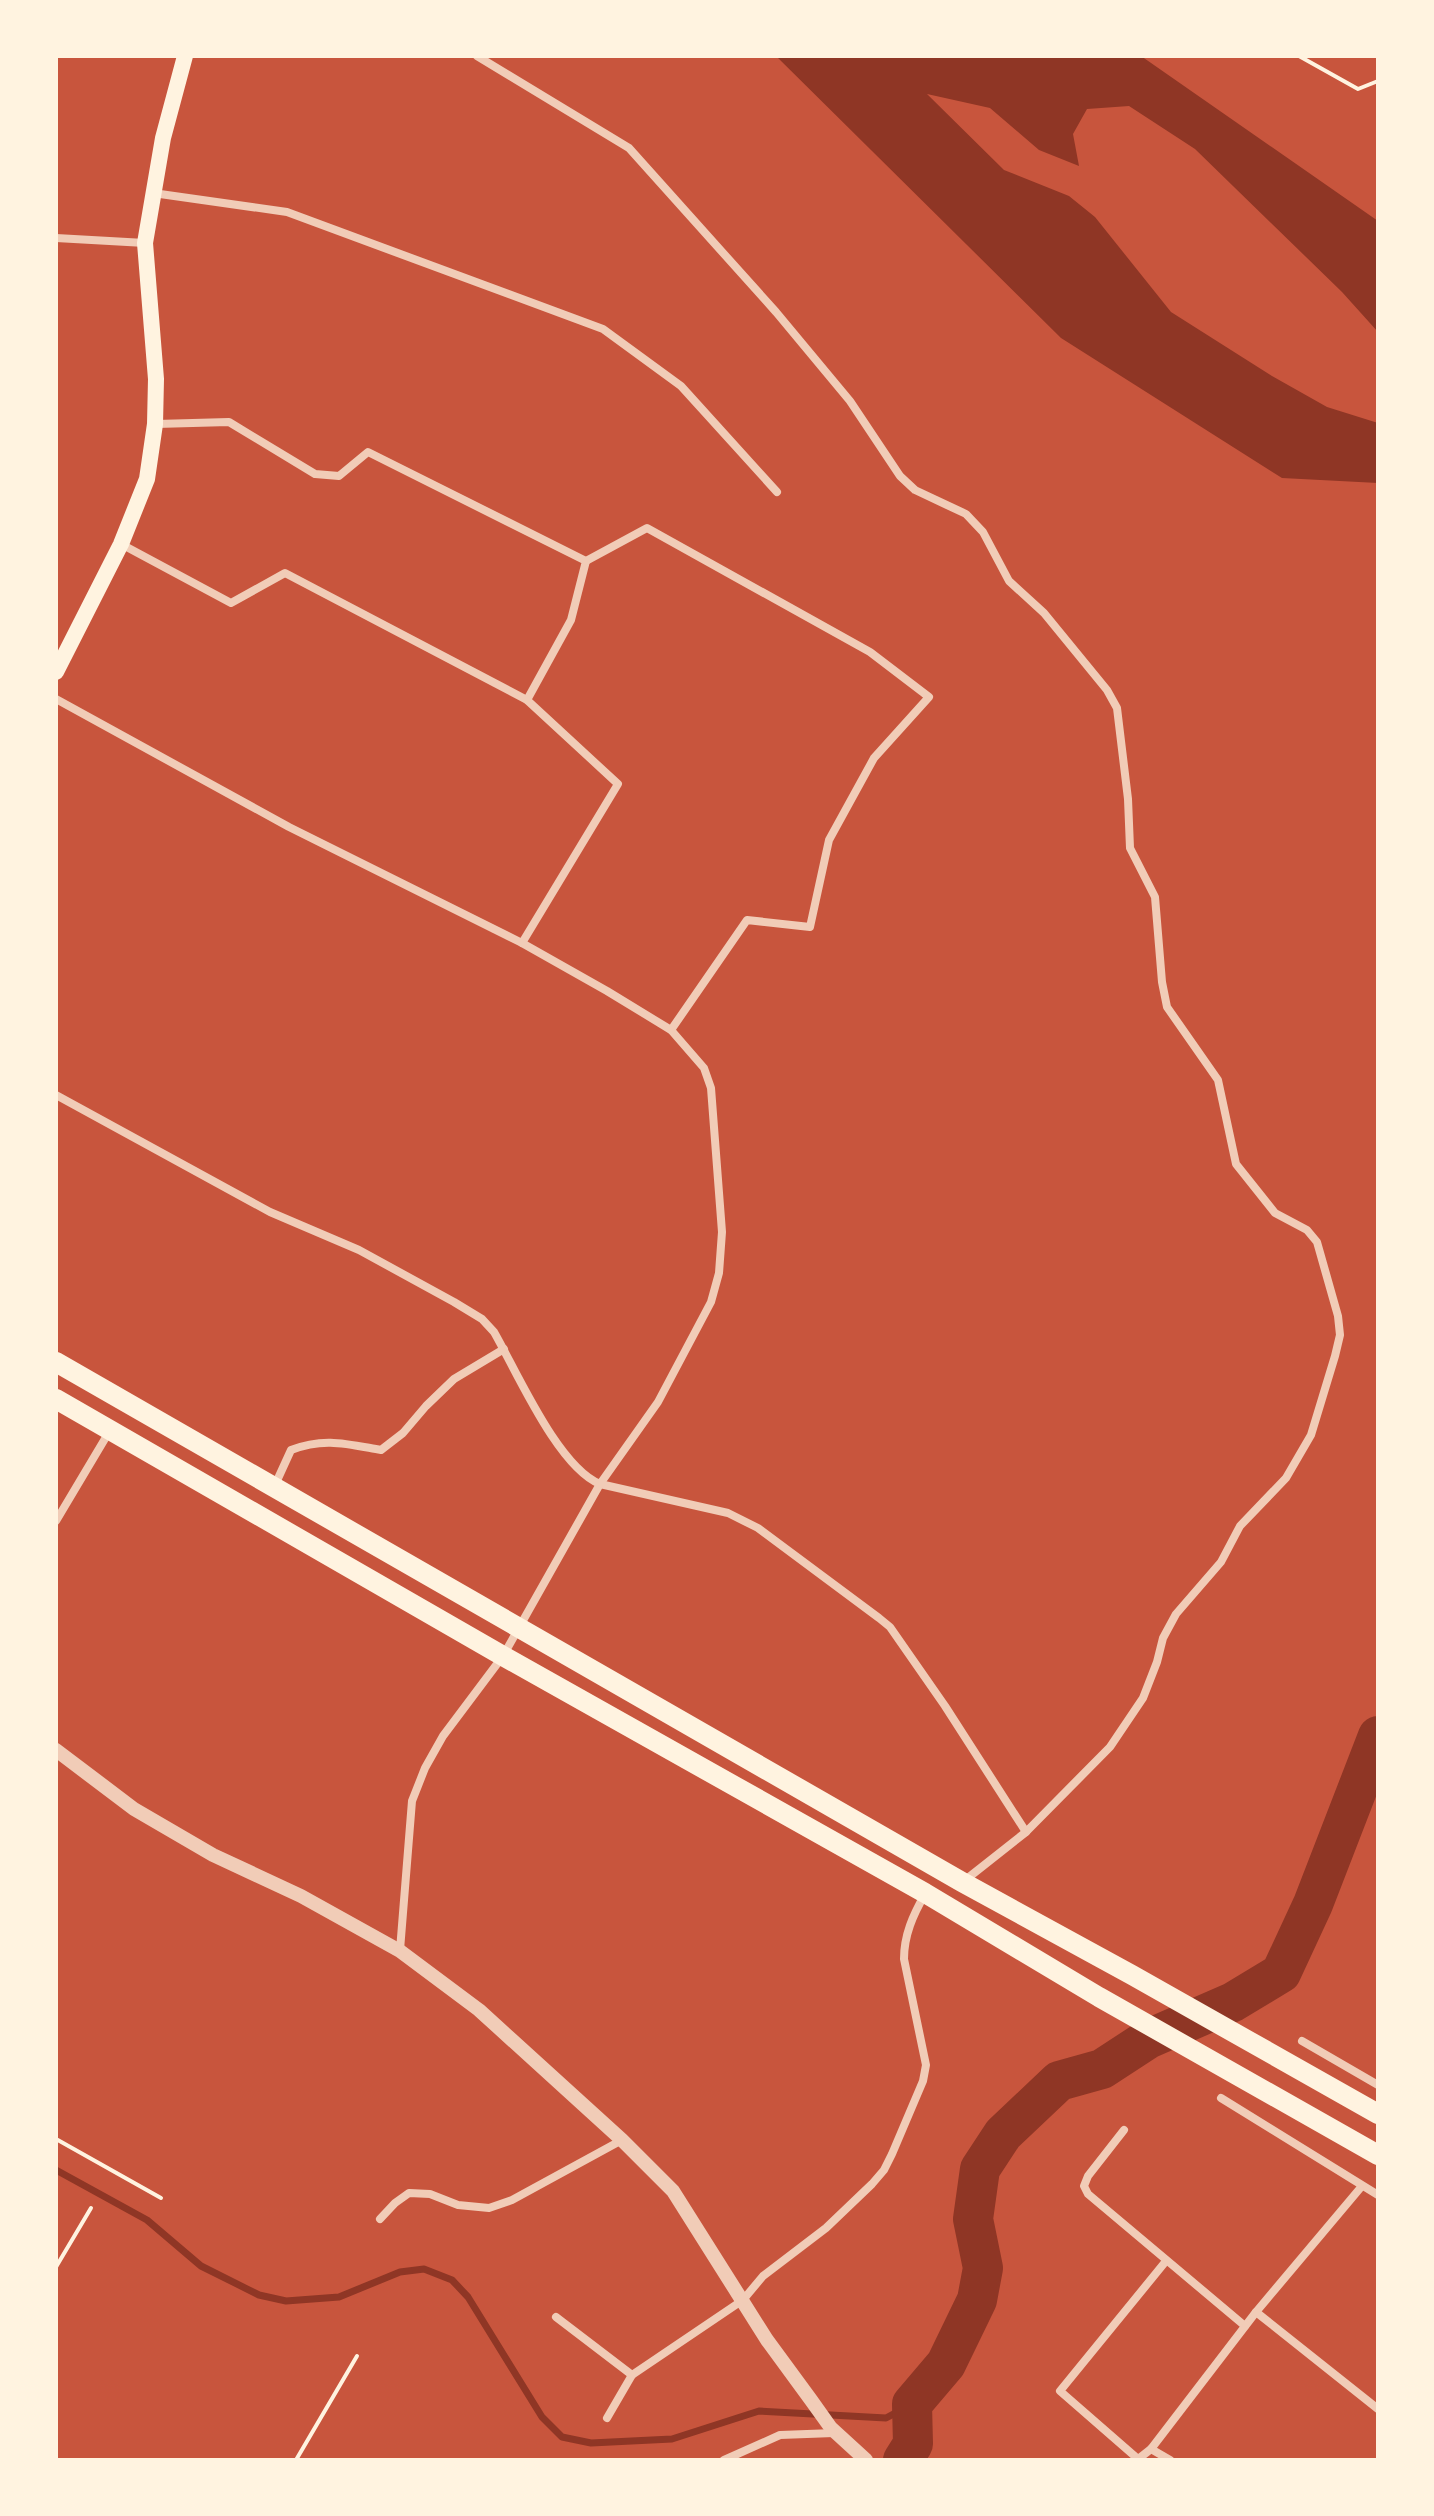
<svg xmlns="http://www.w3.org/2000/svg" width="1434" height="2516" font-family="'Noto Serif',serif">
<rect width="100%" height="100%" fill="#c8553d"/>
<path fill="#8f3625" d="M776 56H1141L1378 221V332L1342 292 1195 149 1129 106 1087 109 1073 134 1079 166 1039 150 990 108 927 94 1004 170 1069 196 1095 217 1171 312 1272 376 1327 407 1378 423V483L1282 478 1061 338Z"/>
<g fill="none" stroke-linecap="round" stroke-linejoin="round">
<path stroke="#8f3625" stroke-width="7" d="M56 2170 147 2220 201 2266 259 2295 286 2301 339 2297 400 2272 424 2269 452 2280 468 2297 542 2417 562 2437 591 2443 672 2439 759 2411 886 2418 912 2404"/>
<path stroke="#8f3625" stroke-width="40" d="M903 2460 913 2444 912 2404 946 2364 977 2300 983 2268 973 2219 980 2169 1003 2134 1059 2081 1102 2069 1148 2039 1233 2002 1281 1973 1313 1904 1378 1736"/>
<g stroke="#fff3e0" stroke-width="4">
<path d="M1299 56 1358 89 1378 81"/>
<path d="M56 2139 161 2198"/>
<path d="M56 2267 91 2208"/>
<path d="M296 2460 357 2356"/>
</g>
<g stroke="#f1ccb7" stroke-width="8">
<path d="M477 56 629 148 776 312 850 401 900 476 915 490 966 514 983 532 1009 581 1044 613 1107 690 1117 708 1128 799 1130 848 1155 897 1162 982 1167 1007 1218 1080 1236 1164 1275 1213 1307 1230 1317 1242 1338 1316 1340 1335 1335 1356 1311 1435 1286 1478 1240 1526 1221 1562 1176 1614 1163 1638 1157 1662 1143 1698 1110 1747 1026 1832 964 1881"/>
<path d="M153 193 287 212 603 329 681 386 777 492"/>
<path d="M56 238 145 243"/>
<path d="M156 424 229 422 315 474 339 476 368 452 586 561 571 620 527 700"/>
<path d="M121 544 231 603 285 573 527 700 618 784 522 943"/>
<path d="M586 561 647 528 870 652 929 697 874 758 829 840 810 927 747 920 671 1030"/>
<path d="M56 699 289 827 522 943 607 991 671 1030 704 1068 711 1088 722 1232 719 1273 711 1302 658 1402 600 1484 503 1656 443 1736 425 1768 412 1801 400 1950"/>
<path d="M56 1095 270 1212 359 1250 454 1302 482 1319 494 1332C517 1372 558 1467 600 1484L728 1513 758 1528 879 1618 890 1627 945 1706 1026 1832"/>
<path d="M275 1485 291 1450C324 1437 347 1444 381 1450L403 1433 426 1406 454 1379 504 1349"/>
<path d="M56 1521 109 1432"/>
<path d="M1302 2041 1378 2085"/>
<path d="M1221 2098 1378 2195"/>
<path d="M1124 2130 1088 2176 1084 2186 1088 2194 1245 2326"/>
<path d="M380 2219 395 2203 409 2193 430 2194 458 2205 489 2208 512 2200 622 2140"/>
<path d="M1256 2312 1378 2409"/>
<path d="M556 2317 632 2375"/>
<path d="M607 2418 632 2375 743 2300 763 2276 826 2228 872 2184 884 2170 892 2154 923 2081 926 2065 904 1959C904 1935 913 1915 925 1894"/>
<path d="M1151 2449 1170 2460"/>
<path d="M1138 2459 1060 2391 1166 2261"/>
<path d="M724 2460 780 2435 834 2433"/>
<path d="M1137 2460 1151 2449 1256 2312 1362 2186"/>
</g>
<path stroke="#f1ccb7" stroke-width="14" d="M56 1750 134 1809 213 1855 301 1896 400 1951 479 2010 622 2140 673 2191 767 2340 811 2400 831 2428 866 2460"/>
<path stroke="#fff3e0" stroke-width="16" d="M56 672 121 544 147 479 155 424 156 379 145 243 163 138 185 56"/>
<g stroke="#fff3e0" stroke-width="20">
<path d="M56 1362 962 1882 1132 1975 1378 2114"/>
<path d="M56 1399 503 1656 925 1893 1099 1997 1378 2155"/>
</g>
</g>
<rect width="1434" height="2516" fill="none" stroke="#fff3e0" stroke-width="116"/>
</svg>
